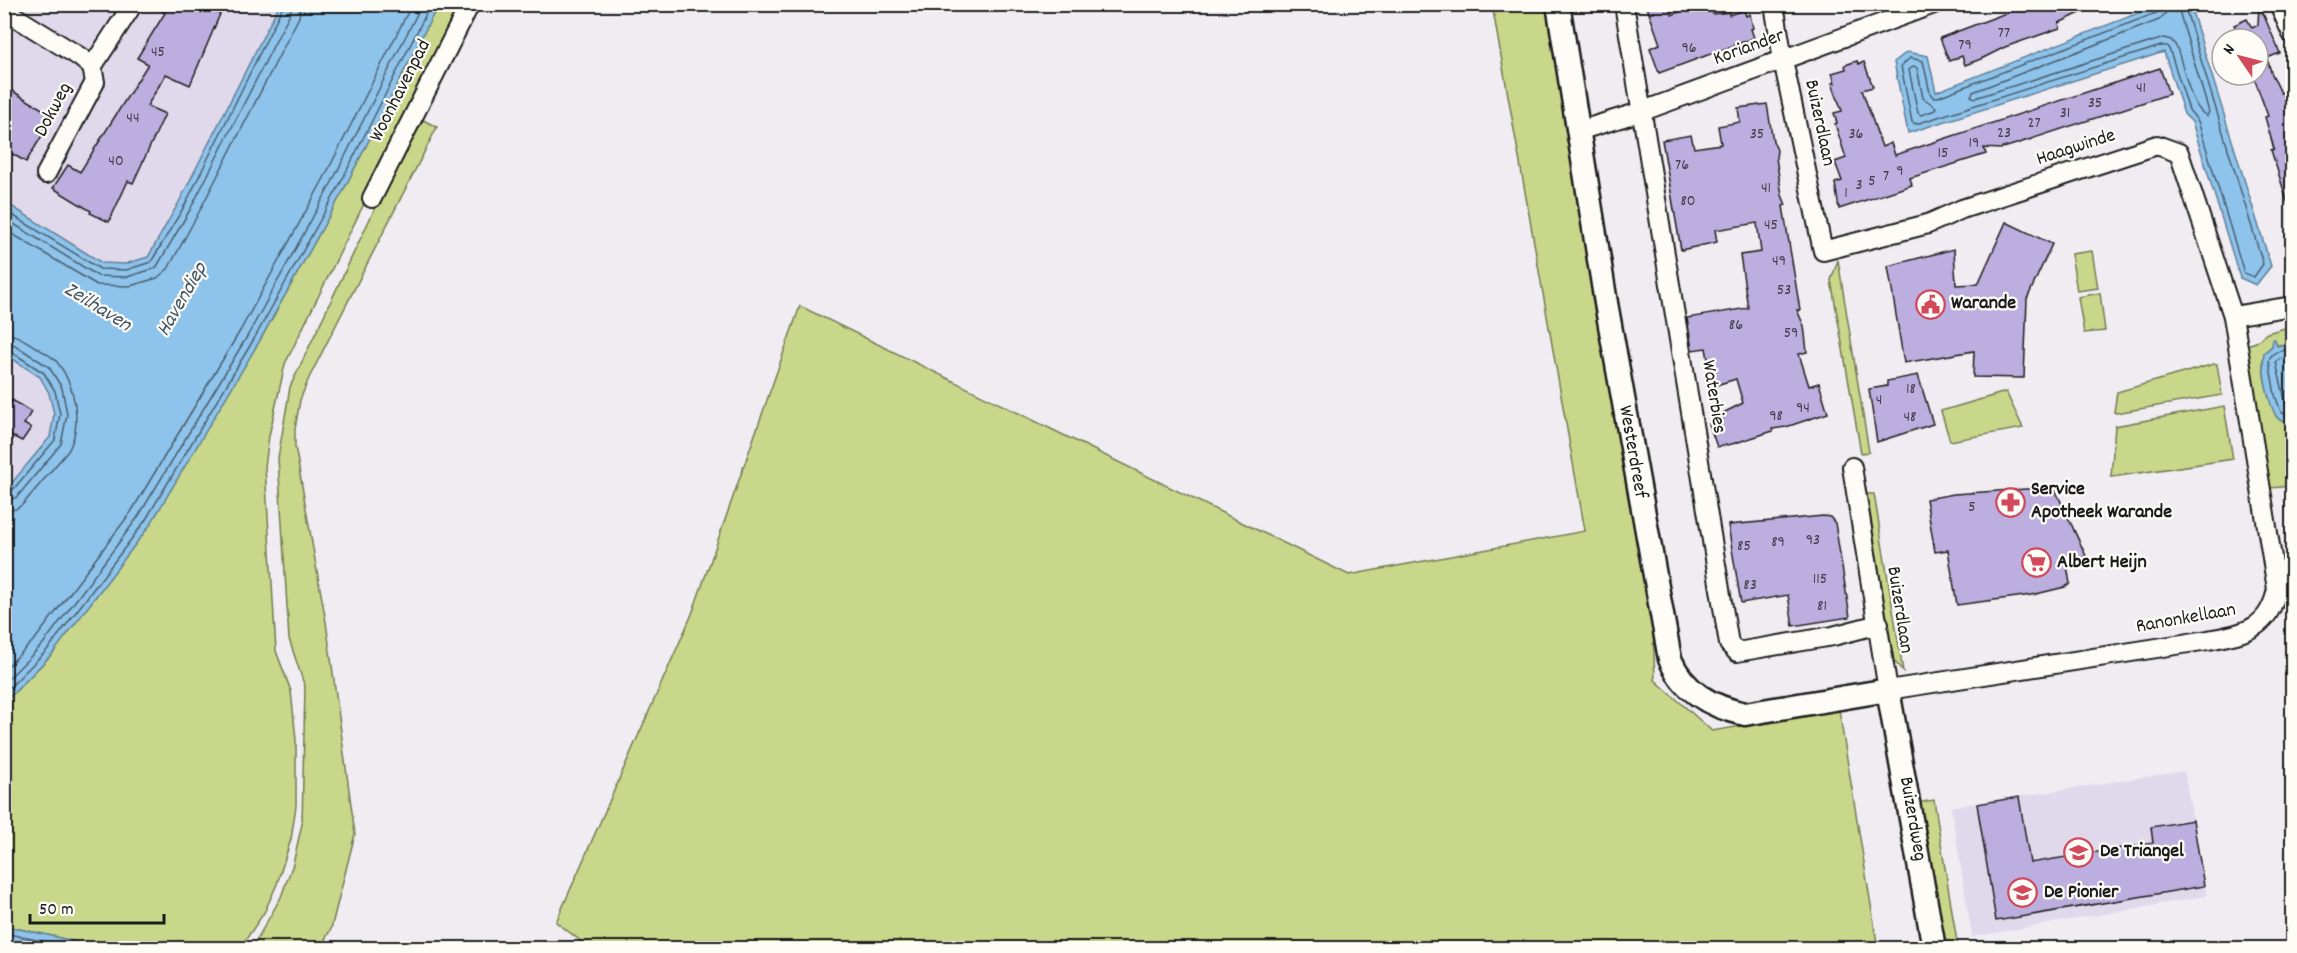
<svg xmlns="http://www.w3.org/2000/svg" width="2297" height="953" font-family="Dekko,sans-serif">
<rect width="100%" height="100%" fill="#f0ecf2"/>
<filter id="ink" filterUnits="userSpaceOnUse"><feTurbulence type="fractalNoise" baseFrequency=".0167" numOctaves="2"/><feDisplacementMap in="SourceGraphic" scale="12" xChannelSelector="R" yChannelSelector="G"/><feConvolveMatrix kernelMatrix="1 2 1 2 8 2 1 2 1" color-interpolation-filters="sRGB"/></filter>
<g filter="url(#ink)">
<g fill="#e0d9ec">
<path d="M4 5H288L152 272 101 284 5 220Z"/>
<path d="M5 346 46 373 65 402 57 441 5 502Z"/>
<path d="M2184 771 2207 896 1972 937 1951 807Z"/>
</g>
<g fill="#c9d78a" stroke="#727a53" stroke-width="1.5">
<path d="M438 5H462L285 364 269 436 265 467 276 651 291 691 296 740V806L291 839 277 884 264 913 240 948H96L57 937 5 926V702L53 653 259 342 343 191Z"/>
<path d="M1492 5H1549L1648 590 1653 631 1655 680 1712 731 1839 710 1878 948H590L556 922 692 614 800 306 1349 575 1585 531Z"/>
<path d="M423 120 437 127 309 378 300 400 295 429V446L326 622 355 834 331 929 320 948H252L281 897 293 864 302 824 305 687 289 639 278 458 290 387 376 206Z"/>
<path d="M2092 251 2098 288 2077 291 2071 254Z"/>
<path d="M1838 260 1869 452 1861 453 1831 280Z"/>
<path d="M2100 293 2105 331 2084 333 2078 297Z"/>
<path d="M2292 326V343L2272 346 2264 353C2260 373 2269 397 2276 416L2290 424 2292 423V486L2270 488 2247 345 2256 342 2267 333Z"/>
<path d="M2214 364H2217L2222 395 2116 413 2114 412 2117 392Z"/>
<path d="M2006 392 2023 428 1950 441 1941 411Z"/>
<path d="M2224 406 2233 459 2111 477 2115 426Z"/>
<path d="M1867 494H1874L1903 671 1894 661Z"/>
<path d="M1934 800 1958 948H1940L1916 803Z"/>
</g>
<g fill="#8ec3eb" stroke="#608098" stroke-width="1.5">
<path d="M2161 4 2190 5 2271 266 2256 285 2240 278 2192 122 2184 114 2164 52 1908 133 1894 62 1907 52 1928 56 1936 92Z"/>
<path d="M279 5H438L343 191 259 342 150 525 53 653 5 702V491L50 437 54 414 49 393 40 377 5 354V202L102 263 125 264 148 257 179 202Z"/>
<path d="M2273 339H2275L2277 346 2292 343V423C2286 423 2279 421 2276 416 2268 402 2261 368 2264 353L2272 346Z"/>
<path d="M5 926 57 937 96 948H5Z"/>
</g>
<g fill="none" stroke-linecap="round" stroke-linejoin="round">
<g stroke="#4a5f6f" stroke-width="1.5">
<path d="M2160 4 2159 9 2156 13 1938 97H1933L1930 93 1923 61 1910 58 1901 66 1912 122 1916 124 2161 46H2167L2170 51 2189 110 2198 121 2244 273 2254 277 2263 264 2184 4"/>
<path d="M2167 4 2165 14 2159 20 1973 92 1971 96 1975 98 2164 38 2171 40 2176 46C2184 64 2189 108 2207 116L2209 112 2177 4"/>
<path d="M1914 66 1917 68 1923 98 1936 107 1935 110 1921 115 1918 113 1909 70Z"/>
<path d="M4 210 100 269 126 270 151 262 185 205 284 4"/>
<path d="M4 218 98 276 127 277 156 268 191 208 290 13 292 4"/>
<path d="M4 229 97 285 130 286 157 278 168 269 199 212 299 17 301 4"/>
<path d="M4 333C16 334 24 340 34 346 41 351 51 355 57 362 75 384 83 425 68 451L23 504 16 509 4 511"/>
<path d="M4 342 13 344 49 367 62 388 67 414 61 444 17 497 4 502"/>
<path d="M2292 349C2283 351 2271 350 2269 361L2275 395 2281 412 2292 418"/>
<path d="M4 350 10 351 44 373 55 391 60 414 55 440 11 492 4 494"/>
<path d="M2292 357 2279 359 2276 362 2287 408 2292 410"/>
<path d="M4 670 36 638 131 512 240 331 323 180 412 4"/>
<path d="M4 683 43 644 138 517 248 335 331 184 422 4"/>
<path d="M4 693 48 649 145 521 254 339 338 188 431 4"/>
<path d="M4 933 75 948"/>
</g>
</g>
<g fill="#bcaedf" stroke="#1c1c1c" stroke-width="1.5">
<path d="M152 4H200L220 14 190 85 166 74 147 106 165 114 133 183 128 181 109 222 90 213 91 211 53 188 68 165 80 172 148 64 137 58 165 13Z"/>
<path d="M1646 4H1671L1672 15 1700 4H1709L1713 14 1729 12V15L1744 10 1746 16 1750 14 1753 28 1751 29 1754 38 1659 73 1650 48 1660 44Z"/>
<path d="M2030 4H2099L2059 23 2060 28 2005 47 1981 59 1965 65 1962 56 1949 61 1940 38Z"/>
<path d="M2259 4 2280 53 2267 58 2271 72 2281 93 2292 89V207H2289L2271 150 2274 149 2265 117 2268 116 2253 75H2258V39H2227L2239 34 2234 25 2247 19 2252 28 2258 25Z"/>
<path d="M1857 61 1859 64 1864 62 1873 87 1862 90 1882 147 1891 143 1895 155 2160 68 2169 94 2013 145 2000 149 1984 148 1986 154 1910 178 1912 185 1839 209 1835 183 1842 181 1835 162 1846 158 1835 124 1837 123 1834 113 1842 111 1832 83H1835L1832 73 1846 69 1845 65Z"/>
<path d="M4 86 54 116 26 162 4 149Z"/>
<path d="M1767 104 1773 141 1777 150 1776 158 1782 195 1786 205 1783 206 1800 310H1797L1804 326 1807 352 1799 354 1809 386 1819 383 1828 413 1786 427 1772 429 1773 431 1732 444 1717 447 1709 424 1723 420 1721 414 1743 403 1736 379 1713 386 1706 348 1692 350 1687 318 1748 308 1740 255 1761 252 1757 223 1715 230 1717 242 1681 250 1662 140 1691 135 1694 148 1721 144 1718 126 1740 122 1738 108Z"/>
<path d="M2006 222 2052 244 2027 299 2024 378 1973 377 1974 351 1904 363 1888 266 1954 249 1956 285 1978 284Z"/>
<path d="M1918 375 1933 424 1877 442 1869 389 1887 386V381Z"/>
<path d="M12 400 31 412 24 424 31 428 22 441 4 432V413Z"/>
<path d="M2054 487 2086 556 2067 565 2070 584 2065 587 2032 595 1957 605 1948 550 1935 552 1926 499 1954 494Z"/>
<path d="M1823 516 1830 517 1835 523 1850 617 1793 626 1788 595 1741 603 1728 525Z"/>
<path d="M2019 797 2030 863 2153 843 2151 827 2193 820 2204 886 1996 921 1977 804Z"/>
</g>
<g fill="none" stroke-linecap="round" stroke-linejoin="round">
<defs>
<g id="minor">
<path d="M1624 4 1729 644 1737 652 1833 636 1879 624"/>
<path d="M1774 4 1783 60 1823 251 1928 224 1962 209 2157 145 2179 153 2233 316 2277 589C2269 630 2244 633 2208 640L1888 690 1852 467"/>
<path d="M2279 4 2292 34"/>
<path d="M4 10 80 57 92 67 95 82 46 174"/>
<path d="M92 67 133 4"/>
<path d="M1578 131 1643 111 1934 4"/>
<path d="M372 198 470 4"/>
<path d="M2233 316 2292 306"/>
</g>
<path id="tertiary" d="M1558 4 1606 303 1670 659C1684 692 1711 707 1745 714L1888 690 1934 948"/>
</defs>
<use href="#minor" stroke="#1c1c1c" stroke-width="22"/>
<use href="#tertiary" stroke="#1c1c1c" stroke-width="27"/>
<use href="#minor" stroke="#fdfcf7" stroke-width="18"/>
<use href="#tertiary" stroke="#fdfcf7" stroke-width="22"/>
</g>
</g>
<defs>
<symbol id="civic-ring" viewBox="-11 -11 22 22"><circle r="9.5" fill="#fdfcf7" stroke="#d1495b" stroke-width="1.5"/><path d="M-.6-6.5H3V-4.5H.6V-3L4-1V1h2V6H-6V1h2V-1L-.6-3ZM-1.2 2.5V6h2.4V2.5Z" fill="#d1495b"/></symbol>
<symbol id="pharmacy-ring" viewBox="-11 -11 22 22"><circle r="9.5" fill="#fdfcf7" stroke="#d1495b" stroke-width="1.5"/><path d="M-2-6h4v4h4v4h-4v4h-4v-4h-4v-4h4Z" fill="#d1495b"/></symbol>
<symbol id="supermarket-ring" viewBox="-11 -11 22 22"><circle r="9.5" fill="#fdfcf7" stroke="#d1495b" stroke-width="1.5"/><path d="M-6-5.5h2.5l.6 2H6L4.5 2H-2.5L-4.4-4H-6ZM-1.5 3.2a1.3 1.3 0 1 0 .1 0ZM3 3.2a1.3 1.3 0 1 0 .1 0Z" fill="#d1495b"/></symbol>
<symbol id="school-ring" viewBox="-11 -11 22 22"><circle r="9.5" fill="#fdfcf7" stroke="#d1495b" stroke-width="1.5"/><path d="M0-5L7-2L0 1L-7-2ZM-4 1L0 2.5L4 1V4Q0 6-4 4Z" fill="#d1495b"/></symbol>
</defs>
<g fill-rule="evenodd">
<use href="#civic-ring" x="1914" y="288" width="33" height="33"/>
<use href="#pharmacy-ring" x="1994" y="486" width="33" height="33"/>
<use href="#supermarket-ring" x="2020" y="546" width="33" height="33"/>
<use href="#school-ring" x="2062" y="836" width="33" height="33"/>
<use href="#school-ring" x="2006" y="876" width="33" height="33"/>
</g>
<g text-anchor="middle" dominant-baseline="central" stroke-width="4.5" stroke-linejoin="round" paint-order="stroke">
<g font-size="16" fill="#44404d">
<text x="2004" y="33">77</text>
<text x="1965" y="45">79</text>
<text x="1689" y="48">96</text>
<text x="158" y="52">45</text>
<text x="2141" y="88">41</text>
<text x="2095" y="103">35</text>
<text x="2065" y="113">31</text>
<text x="133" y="118">44</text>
<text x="2034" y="123">27</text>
<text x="2004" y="133">23</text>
<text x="1757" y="134">35</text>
<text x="1856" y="134">36</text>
<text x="1974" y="143">19</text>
<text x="1943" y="153">15</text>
<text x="116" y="161">40</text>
<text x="1682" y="165">76</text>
<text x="1900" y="171">9</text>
<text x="1886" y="176">7</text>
<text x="1872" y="181">5</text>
<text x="1859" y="185">3</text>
<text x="1766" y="188">41</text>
<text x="1846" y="193">1</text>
<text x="1688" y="201">80</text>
<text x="1771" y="225">45</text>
<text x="1779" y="261">49</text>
<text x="1784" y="290">53</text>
<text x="1736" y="325">86</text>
<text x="1791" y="333">59</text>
<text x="1911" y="389">18</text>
<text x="1879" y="400">4</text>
<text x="1803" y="408">94</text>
<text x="1776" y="416">98</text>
<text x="1910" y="417">48</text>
<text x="1972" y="507">5</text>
<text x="1813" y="540">93</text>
<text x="1778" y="542">89</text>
<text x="1744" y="546">85</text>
<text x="1820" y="579">115</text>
<text x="1750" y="585">83</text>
<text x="1822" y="606">81</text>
</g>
<g font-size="20" fill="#1c1c1c" stroke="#fdfcf7">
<text transform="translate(1749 48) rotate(-20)">Koriander</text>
<text transform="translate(401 91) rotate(-63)">Woonhavenpad</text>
<text transform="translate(54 110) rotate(-62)">Dokweg</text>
<text transform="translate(1819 123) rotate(78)">Buizerdlaan</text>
<text transform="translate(2076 148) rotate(-18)">Haagwinde</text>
<text transform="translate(1713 397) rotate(81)">Waterbies</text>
<text transform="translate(1632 452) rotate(80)">Westerdreef</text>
<text transform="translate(1899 610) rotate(81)">Buizerdlaan</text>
<text transform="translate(2186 619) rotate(-10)">Ranonkellaan</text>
<text transform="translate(1912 819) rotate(80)">Buizerdweg</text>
</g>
<g font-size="20" font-weight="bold" fill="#1c1c1c" stroke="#fdfcf7" text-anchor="start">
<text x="1951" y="304">Warande</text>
<text x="2031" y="490">Service<tspan x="2031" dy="23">Apotheek Warande</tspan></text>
<text x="2057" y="563">Albert Heijn</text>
<text x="2100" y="852">De Triangel</text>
<text x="2044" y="893">De Pionier</text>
</g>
<g font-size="21" font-style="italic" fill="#445664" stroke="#fdfcf7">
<text transform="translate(183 300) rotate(-60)">Havendiep</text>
<text transform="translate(97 308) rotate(32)">Zeilhaven</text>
</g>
</g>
<rect width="2297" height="953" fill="none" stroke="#fdfcf7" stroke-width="24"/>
<rect x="12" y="12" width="2273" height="929" fill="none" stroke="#1c1c1c" stroke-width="2" filter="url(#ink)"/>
<g transform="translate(2240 57) rotate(305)"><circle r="28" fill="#fdfcf7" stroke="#a3a29f" stroke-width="1.5"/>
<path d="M0-4.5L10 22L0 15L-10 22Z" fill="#d1495b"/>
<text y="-9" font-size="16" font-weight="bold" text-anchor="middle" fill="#1c1c1c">N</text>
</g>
<path d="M30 914v9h134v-9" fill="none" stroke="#1c1c1c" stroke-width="3"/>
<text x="39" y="914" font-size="18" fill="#1c1c1c" stroke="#fdfcf7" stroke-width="4.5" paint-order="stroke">50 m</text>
</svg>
